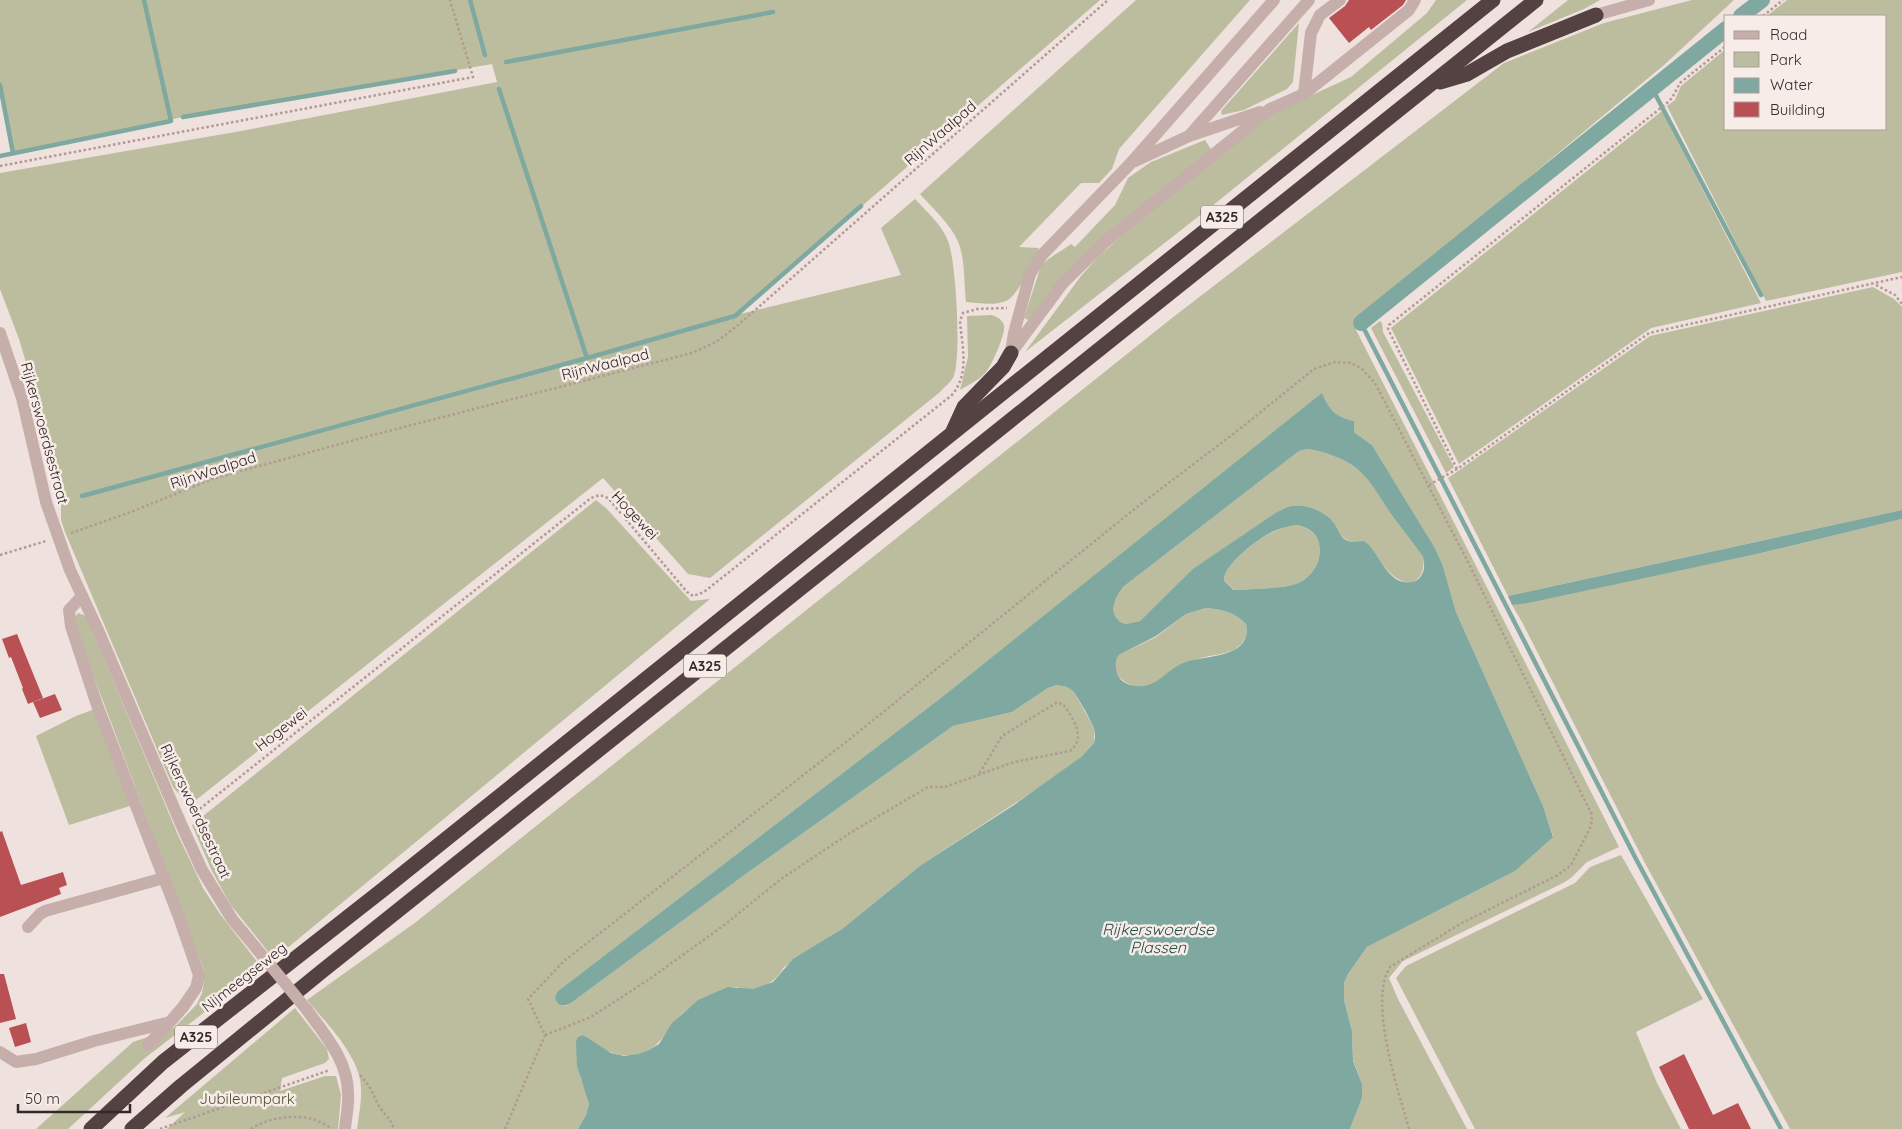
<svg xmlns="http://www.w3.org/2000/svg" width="1902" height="1129" font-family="Quicksand,sans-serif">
<rect width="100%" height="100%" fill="#efe1dd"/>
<g fill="#bbbd9e">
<path d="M0 0H1100L736 315 901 275 881 228 915 199C926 211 942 225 948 241 956 260 962 360 953 378 950 383 944 387 940 392L710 578 688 574 603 478 196 800 186 801 178 793 173 787 65 532 61 520V503L42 416 19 339 0 289V173L241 131 497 82 492 64 183 117 13 153 0 88Z"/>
<path d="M1136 0H1250L1119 149 1112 169 1099 183H1081L1019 247 1039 248C1032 261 1019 296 1006 301 994 306 978 303 966 302 964 284 965 264 960 247 954 227 934 210 920 194Z"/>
<path d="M1436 0H1467L1217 202 1025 352 1081 276 1099 256 1125 233 1269 115 1351 77 1427 13Z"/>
<path d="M1568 0H1600L1584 9 1528 32Z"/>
<path d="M1692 0H1734L1664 65 1353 324 1619 847 1587 862 1571 878 1563 883 1403 961 1389 978 1398 999 1467 1129H1350L1362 1098V1084L1353 1060 1352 1031 1344 1000V983L1348 974 1367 947 1515 871 1553 836 1543 806 1456 612 1443 566 1435 548 1372 445 1354 432V421C1336 417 1329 410 1322 394L942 697 558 991 561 1006H566L571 1003 743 876 953 726 1012 712 1048 688 1057 685 1067 687 1074 692 1094 728V743L1081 757 1049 781 921 865 842 929 784 967C776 982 761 991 743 989 741 989 738 987 736 987 724 986 694 1004 685 1011 667 1025 663 1048 639 1054 617 1060 599 1048 583 1035L580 1077 585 1089 589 1104 586 1115 578 1129H357C359 1112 364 1093 359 1075 352 1049 324 1020 307 1000L416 922 1172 318 1504 63 1604 23Z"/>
<path d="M1787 0H1902V272L1766 301 1667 106 1675 100 1681 86 1726 49V129H1886V16H1767Z"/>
<path d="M1299 23 1293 82 1287 89 1244 110 1222 115 1221 111Z"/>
<path d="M1662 111 1761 303 1651 328 1459 464 1391 328Z"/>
<path d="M1205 140 1211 149 1028 320 1024 318 1041 266C1050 256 1061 252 1071 244L1075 247 1115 205 1128 178 1151 162Z"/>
<path d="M1873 287 1894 299 1902 307V510L1508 596 1448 478 1650 336Z"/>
<path d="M992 315C997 317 1002 319 1004 325 1006 333 992 365 986 372 981 379 968 385 960 390L968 357 967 316Z"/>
<path d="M1380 321 1382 323 1383 332 1454 467 1446 473 1371 328Z"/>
<path d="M1307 449C1316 450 1324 452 1333 456 1366 468 1373 486 1391 514 1401 528 1413 542 1423 557 1426 573 1416 590 1398 579 1384 571 1379 555 1368 545 1362 538 1354 545 1347 540 1339 536 1338 528 1333 522 1324 511 1302 502 1288 507 1283 508 1279 512 1274 514L1193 570 1140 621 1126 624 1120 622 1115 616 1113 609 1116 598 1123 587 1299 451Z"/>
<path d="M596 500 607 509 691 601 710 599 274 959 230 904 212 871 192 825Z"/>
<path d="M1902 519V1129H1790L1645 863 1522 622 1512 605 1757 554Z"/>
<path d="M1297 525C1308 528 1317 532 1319 544 1323 562 1310 581 1292 585 1276 589 1258 588 1242 590H1235L1224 581C1222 565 1260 537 1275 531 1282 528 1289 526 1297 525Z"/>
<path d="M1206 608C1221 609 1236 613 1246 624 1251 648 1227 654 1209 656 1199 658 1185 663 1176 668 1167 673 1160 683 1150 686 1132 691 1105 675 1119 655L1156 637 1186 614Z"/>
<path d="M78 613 86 616 178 835 203 888 220 914 262 968 145 1058 68 1129H36L133 1042 174 1028 197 1004 202 993 204 981V970L198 954 73 621Z"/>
<path d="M95 709 130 806 69 825 36 736 76 716Z"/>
<path d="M1621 855 1703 999 1636 1032 1657 1083 1681 1129H1475L1396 978 1406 966 1575 883 1590 867Z"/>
<path d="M295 1008 327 1049 329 1059 325 1063 282 1078 280 1091 325 1076H336L341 1095 338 1129H167L185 1112 165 1118Z"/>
</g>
<g fill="#7fa9a0" fill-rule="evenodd">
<path d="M1322 393C1329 410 1336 417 1354 421V432L1372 445 1435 548 1443 566 1456 612 1543 806 1553 837 1515 871 1367 947 1348 974 1344 983V1000L1352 1031 1353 1061 1362 1084V1098L1350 1129H578L586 1115 589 1104 577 1066 576 1041 578 1037 583 1035 611 1053 624 1056 638 1054 649 1050 659 1044 672 1023 698 1000 728 987 753 989 773 982 793 959 842 929 921 865 1014 805 1081 757 1094 743 1095 737 1094 728 1086 712 1074 692 1067 687 1057 685 1048 688 1012 712 953 726 743 876 571 1003C562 1008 558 1006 555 997L558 991 942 697ZM1307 449C1316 450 1324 452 1333 456 1365 467 1373 487 1391 514 1401 528 1413 542 1423 557 1424 563 1425 566 1423 572 1421 577 1418 581 1412 582 1387 587 1380 551 1364 541 1358 541 1354 543 1348 541 1340 538 1339 530 1334 523 1325 511 1303 502 1288 507 1284 508 1279 511 1274 514L1193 569 1140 621 1126 624 1120 622 1115 616 1113 609 1116 598 1123 587 1299 451ZM1297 525C1307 527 1317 532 1319 544 1323 562 1310 581 1292 585 1276 589 1258 588 1242 590H1234L1224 581C1222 565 1260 537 1274 531 1282 528 1289 526 1297 525ZM1206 608C1221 609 1236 613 1246 624 1253 658 1207 655 1186 662 1165 669 1156 692 1131 685 1125 684 1119 679 1117 673 1115 666 1115 661 1119 655L1156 636 1186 614Z"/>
<path d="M1902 510V519L1757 554 1528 603 1512 605 1508 596Z"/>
</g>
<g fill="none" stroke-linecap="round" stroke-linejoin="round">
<g stroke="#7fa9a0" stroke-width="4.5">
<path d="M470 0 485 55"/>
<path d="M506 62 773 12"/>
<path d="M0 85 13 153"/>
<path d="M1652 88 1761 295"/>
<path d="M499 89 587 358"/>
<path d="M183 117 455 71"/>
<path d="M0 156 171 121 144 0"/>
<path d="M1361 323 1636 859 1781 1129"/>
<path d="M82 496 587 358 735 316 861 206"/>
</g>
<g stroke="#7fa9a0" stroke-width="16">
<path d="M1741 16 1762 0"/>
<path d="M1361 323 1726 29"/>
</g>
</g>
<g fill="#b95154">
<path d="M1349 0H1406L1403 5 1371 30 1369 27 1349 43 1329 18 1345 6Z"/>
<path d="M17 634 43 698 28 704 22 689 23 688 11 657 9 658 2 639Z"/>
<path d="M55 694 62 710 40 718 33 702Z"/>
<path d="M2 831 21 885 63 872 67 885 59 888 61 894 0 917V832Z"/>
<path d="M0 974H4L16 1019 0 1023Z"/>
<path d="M26 1023 31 1042 15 1047 9 1028Z"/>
<path d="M1684 1054 1713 1115 1738 1103 1751 1129H1689L1659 1067Z"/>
</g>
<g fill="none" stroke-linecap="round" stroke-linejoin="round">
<g stroke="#b29994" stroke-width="2.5" stroke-dasharray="2.5 2.5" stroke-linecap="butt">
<path d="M1763 16 1783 0"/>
<path d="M0 166 473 77 450 0"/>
<path d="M1876 285 1895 295 1902 304"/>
<path d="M1457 469 1388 329 1389 325 1667 103 1672 98 1680 83 1726 46"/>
<path d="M1429 485 1457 469 1649 333 1902 277"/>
<path d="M71 533 131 512 212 479 369 436 692 353 716 342 737 326 1108 0"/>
<path d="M0 555 46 541"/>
<path d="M192 815 591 498 600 495 608 498 687 592 693 596 704 592 952 395C970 373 962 347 960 321L963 313 977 309 1007 308"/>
<path d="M545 1035 591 1017 648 980 723 926 781 879 850 833 928 787H945L1014 762 1070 751C1087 738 1073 718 1063 704L1056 703 1002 736 979 774"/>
<path d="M360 1075 369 1086 380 1108 390 1120 394 1129"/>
<path d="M160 1129 330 1070"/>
<path d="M251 1129C267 1118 290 1115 309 1118 317 1120 325 1125 332 1128"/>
<path d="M505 1129 545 1035 528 999 564 961 851 738 1137 507 1241 428 1314 369 1335 362 1350 363 1361 368 1375 383 1469 564 1592 815 1591 826 1571 865 1558 875 1460 924 1390 967C1368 1002 1398 1089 1409 1129"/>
</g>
<g stroke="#c6afaa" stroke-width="12">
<path d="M1596 15 1649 0"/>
<path d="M1304 94 1311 33 1320 15 1340 0"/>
<path d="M1189 136 1309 0"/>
<path d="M1135 161 1189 136 1260 112"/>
<path d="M0 333 22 398 46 502 70 570 98 630 181 824 202 870 232 919 266 960"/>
<path d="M1011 351 1014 333 1030 274 1042 255 1130 164 1274 0"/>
<path d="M1011 353 1063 283 1105 242 1270 109 1304 94 1409 10 1415 0"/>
<path d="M28 927 40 914 45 911 164 878"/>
<path d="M307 1010C325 1035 348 1061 348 1093 349 1105 346 1117 345 1129"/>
<path d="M148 1045 170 1022"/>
<path d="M0 1052 16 1062 36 1059 94 1041 170 1022 183 1007 196 988 199 975 179 917 97 705 71 626 69 610 82 596"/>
</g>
<g stroke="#544141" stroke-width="15">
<path d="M1440 82 1467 74 1507 51 1596 15"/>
<path d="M953 431 964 407 1003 367 1011 353"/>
<path d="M91 1129 163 1062 385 888 1493 0"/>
<path d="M132 1129 181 1086 321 972 1536 0"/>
</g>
<path stroke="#c6afaa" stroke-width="12" d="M266 960 307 1010"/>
</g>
<g text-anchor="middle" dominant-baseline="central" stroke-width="5" stroke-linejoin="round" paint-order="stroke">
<g fill="#f7ece8" stroke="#6e6462" stroke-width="1">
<rect x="1201" y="205.5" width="42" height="23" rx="4"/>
<rect x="684" y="654.5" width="42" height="23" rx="4"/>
<rect x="175" y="1025.5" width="42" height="23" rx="4"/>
</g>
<g font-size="14" font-weight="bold" fill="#342929">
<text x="1222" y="217">A325</text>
<text x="705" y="666">A325</text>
<text x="196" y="1037">A325</text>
</g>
<g font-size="15" fill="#342929" stroke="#f7ece8">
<text transform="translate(940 133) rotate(-41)">RijnWaalpad</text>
<text transform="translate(605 364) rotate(-14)">RijnWaalpad</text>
<text transform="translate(45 433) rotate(75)">Rijkerswoerdsestraat</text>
<text transform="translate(213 470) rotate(-18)">RijnWaalpad</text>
<text transform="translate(635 515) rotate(47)">Hogewei</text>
<text transform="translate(281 729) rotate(-38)">Hogewei</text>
<text transform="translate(196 811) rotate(65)">Rijkerswoerdsestraat</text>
<text transform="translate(244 977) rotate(-38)">Nijmeegseweg</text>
</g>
<g font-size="15" fill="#4d502f" stroke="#f7ece8">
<text x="247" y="1098">Jubileumpark</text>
</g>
<g font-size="16" font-style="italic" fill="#235148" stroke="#f7ece8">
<text x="1158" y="929">Rijkerswoerdse<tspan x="1158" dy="18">Plassen</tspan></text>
</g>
</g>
<rect x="1724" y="15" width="162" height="115" fill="#f7ece8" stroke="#a99e9c"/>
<rect x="1734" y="31" width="25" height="8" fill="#c6afaa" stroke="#a99e9c"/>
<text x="1770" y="40" font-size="15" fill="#342929">Road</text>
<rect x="1734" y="52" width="25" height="15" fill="#bbbd9e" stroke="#a99e9c"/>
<text x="1770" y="65" font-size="15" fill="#342929">Park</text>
<rect x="1734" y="78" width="25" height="15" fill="#7fa9a0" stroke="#a99e9c"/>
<text x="1770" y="90" font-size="15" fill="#342929">Water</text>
<rect x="1734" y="102" width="25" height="15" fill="#b95154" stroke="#a99e9c"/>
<text x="1770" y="115" font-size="15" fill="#342929">Building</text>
<path d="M18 1104v8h112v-8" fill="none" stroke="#342929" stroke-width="2.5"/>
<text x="25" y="1104" font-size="15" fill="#342929" stroke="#f7ece8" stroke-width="4" paint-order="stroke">50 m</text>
</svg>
